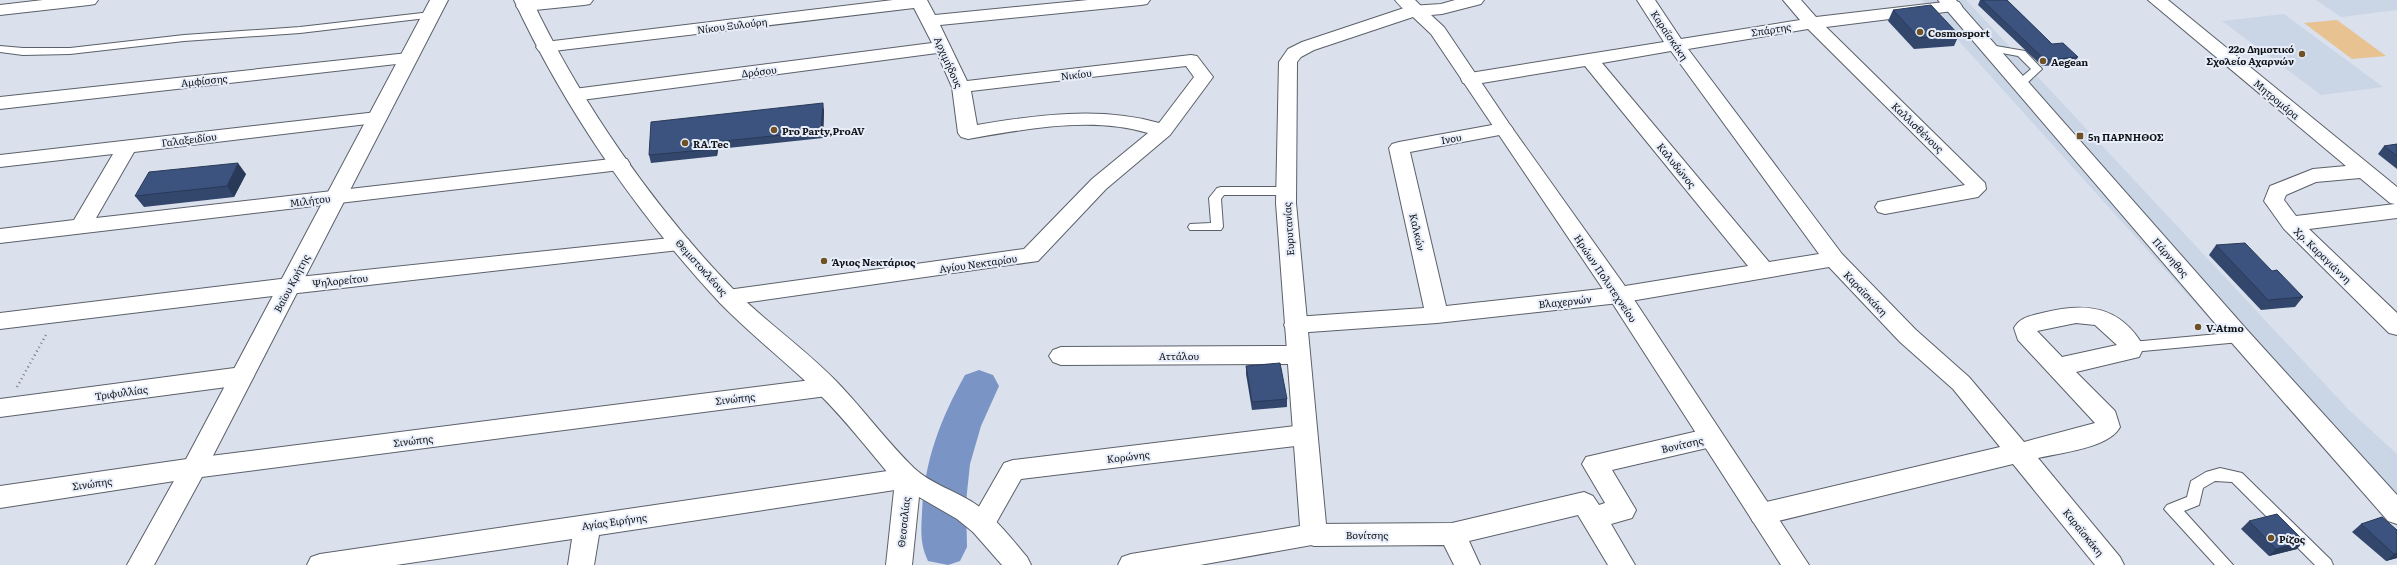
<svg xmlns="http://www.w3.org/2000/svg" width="2397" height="565" font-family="Literata,serif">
<rect width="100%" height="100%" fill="#dae0ec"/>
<g fill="#cad5e6">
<path d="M1922 0H1966L2349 410 2397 454V527Z"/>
<path d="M2316 0H2397V10L2341 17Z"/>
<path d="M2284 14 2383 87 2321 95 2222 21Z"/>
</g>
<path fill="#e8c391" d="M2337 20 2386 56 2352 59 2304 23Z"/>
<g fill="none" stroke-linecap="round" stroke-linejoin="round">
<path fill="#7a95c5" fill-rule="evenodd" d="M979 370 993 375 999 386 981 426 970 464 966 502 967 547 960 561 948 565 928 561C920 544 921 532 922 513 924 462 940 420 965 375Z"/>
<defs>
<g id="service">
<path d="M431 12 436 15 435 17 300 33 184 41 70 54 23 55 0 52V46L23 48H70L184 35 300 27Z"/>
<path d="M1990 45 2025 51 2042 69 2025 85H2017V81L2031 69 2018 56 1986 50V46Z"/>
<path d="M1221 187H1286L1292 191 1286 195H1224L1221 199 1223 227 1221 230H1190L1188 227 1190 224 1211 223 1209 198 1217 188Z"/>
<path d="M2240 332 2245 333 2247 337 2245 341 2240 342 2132 352 2127 351 2125 347 2127 343 2132 342Z"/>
<path d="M2220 468 2242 473 2331 560 2333 565H2315L2232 482 2215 481 2203 488 2199 505 2184 511 2233 565H2215L2164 509 2167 505 2187 497 2191 481 2206 472Z"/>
</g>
<g id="minor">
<path d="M43 0H98L95 4 89 5 0 15V5Z"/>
<path d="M533 0H593L590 4 584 5 525 11 519 10 516 6 519 2Z"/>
<path d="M893 0H927L935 15 1088 0H1150L1147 4 1141 5 940 25 967 81 1191 55 1197 56 1213 77 1170 135 1106 189 1038 261 728 305 720 303 717 297 720 291 1024 249 1092 179 1148 133C1092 116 1025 129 968 139L961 137 958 133 952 87 937 53 574 101 567 99 565 95 567 91 574 89 932 43 914 8 545 52 539 51 536 47 539 43 545 42ZM1186 66 1194 77 1159 123C1100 106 1036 115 977 125L971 91Z"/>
<path d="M1395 0H1415L1425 10 1422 14C1411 17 1402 9 1395 0Z"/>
<path d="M1637 0H1655L1681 39 1800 20 1783 0H1801L1816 17 1953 1 1959 2 1962 6 1959 10 1953 11 1826 27 1985 183 1986 189 1978 197 1885 214 1878 212 1875 207 1878 202 1965 185 1808 29 1688 49 1842 254 1916 330 1969 377 2024 442 2095 423 2018 340 2014 328C2020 317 2030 316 2042 313 2085 302 2120 305 2144 347L2139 357 2076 372 2115 411 2120 427C2109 448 2060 453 2038 458L2120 557 2124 565H2095L2013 464 1762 525 1753 522 1749 514 1753 506 1762 503 2000 447 1953 389 1900 342 1829 267 1619 303 1437 323 1295 333 1287 331 1284 325 1287 319 1295 317 1424 308 1389 148 1392 144 1399 142 1503 123 1510 125 1513 129 1510 133 1410 152 1446 306 1619 287 1748 266 1585 66 1470 85 1463 83 1461 79 1463 75 1470 73 1664 42ZM1671 51 1819 254 1769 262 1602 63ZM2076 323 2095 325 2117 345 2062 357 2037 331Z"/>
<path d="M2148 0H2168L2397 187V218L2309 229 2397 313V335L2389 333 2284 229 2264 201 2270 186 2313 169 2346 166ZM2360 178 2390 203 2395 204 2296 216 2284 200 2286 195 2316 182Z"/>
<path d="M408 53 414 54 417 58 414 62 0 109V97Z"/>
<path d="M377 112 384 114 387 118 384 122 134 152 96 218 620 158 627 159 630 164 627 169 620 170 0 243V229L74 220 113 154 0 167V155Z"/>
<path d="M680 237 688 239 691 244 688 249 289 294 0 329V313L289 278Z"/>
<path d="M1297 346 1305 349 1309 355 1305 361 1297 364 1061 365 1053 362 1049 356 1053 350 1061 347Z"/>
<path d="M242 367 250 370 254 376 250 382 242 385 0 417V399Z"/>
<path d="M827 378 835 381 839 387 835 393 827 396 194 478 0 508V486L194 458Z"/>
<path d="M1304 425 1313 428 1316 435 1313 442 1304 445 1021 479 991 532 982 535 973 532 969 524 1004 463 1013 460Z"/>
<path d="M1711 428 1720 431 1723 438 1720 445 1612 470 1636 510 1632 518 1611 524 1635 565H1608L1578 515 1469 541 1480 565H1454L1444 545 1314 546 1305 543 1301 535 1305 527 1314 524 1452 523 1584 492 1593 496 1599 505 1605 503 1582 464 1586 457Z"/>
<path d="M908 468 917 471 921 478 917 485 908 488 599 535 594 565H568L572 539 396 565H307L311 557 320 554Z"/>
</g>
<g id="tertiary">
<path d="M430 0H448L203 475 154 565H127L185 461Z"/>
<path d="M514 0H532C581 103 655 209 735 291 767 323 805 349 837 382 864 410 887 442 915 469 930 483 957 492 974 503 995 517 1011 538 1027 557L1031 565H1002L973 532 957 519 919 497 912 565H886L895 481C869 451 845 419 817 392 785 361 750 334 719 302 638 215 564 108 514 0Z"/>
<path d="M1455 0H1484L1481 4 1442 14 1431 15 1444 27 1510 125 1627 289 1809 565H1781L1611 301 1431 34 1413 17 1314 50 1301 57 1297 62 1296 203 1327 535 1323 543 1200 565H1118L1122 557 1131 554 1300 526 1276 203 1279 62 1288 49 1302 42 1410 6 1441 4Z"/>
</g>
<path id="secondary" d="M1938 0H1956L2248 331 2397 495V524L2388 521 2232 343Z"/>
</defs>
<use href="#service" stroke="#5b606a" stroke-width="2"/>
<use href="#minor" stroke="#5b606a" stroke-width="2"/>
<use href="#tertiary" stroke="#5b606a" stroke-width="2"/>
<use href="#secondary" stroke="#5b606a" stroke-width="2"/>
<path stroke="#787c84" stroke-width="2.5" stroke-dasharray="1 3.5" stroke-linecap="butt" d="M17 387 47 333"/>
<use href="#service" fill="#fff" fill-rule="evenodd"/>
<use href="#minor" fill="#fff" fill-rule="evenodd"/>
<use href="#tertiary" fill="#fff" fill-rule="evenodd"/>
<use href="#secondary" fill="#fff" fill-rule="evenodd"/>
</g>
<g fill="#33476c">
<path d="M1980 0H2007L2052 44 2078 57 2074 64 2042 66 1978 5Z"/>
<path d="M1893 10 1959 35 1954 46 1914 49 1888 21Z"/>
<path d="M824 110 823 138 718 149 717 156 651 163 649 155Z"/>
<path d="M2397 144V169L2378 154 2384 146Z"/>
<path d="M246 174 234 197 144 207 135 196Z"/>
<path d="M2216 245 2272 271 2303 297 2295 307 2261 310 2209 255Z"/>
<path d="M1246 366 1287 399V407L1252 410 1246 374Z"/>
<path d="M2249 521 2297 549 2269 556 2241 529Z"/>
<path d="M2361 524 2397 530V558L2386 561 2352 532Z"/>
</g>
<g fill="#293a58">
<path d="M823 103 824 110 823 138 821 131Z"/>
<path d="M715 142 718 149 717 156 715 149Z"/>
<path d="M238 163 246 174 234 197 227 186Z"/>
<path d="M2304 541 2297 549 2269 556 2276 549Z"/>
<path d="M2397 553V558L2386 561 2394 554Z"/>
</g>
<g fill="#3b537e" stroke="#293a58">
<path d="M1982 0H2007L2052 44 2063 43 2078 57 2045 60Z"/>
<path d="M1931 5 1959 35 1919 38 1893 10Z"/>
<path d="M823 103 821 131 715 142V149L649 155 651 122Z"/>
<path d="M2397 144V156L2384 146Z"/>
<path d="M238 163 227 186 135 196 149 172Z"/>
<path d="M2245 243 2272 271 2277 270 2303 297 2268 300 2216 245Z"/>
<path d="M1280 363 1287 399 1252 402 1246 366Z"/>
<path d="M2277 514 2304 541 2276 549 2249 521Z"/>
<path d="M2382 517 2397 530V553L2394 554 2361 524Z"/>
</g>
<g fill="#6f5125" stroke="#e7eef9" stroke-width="1.5">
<circle cx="1920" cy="32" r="4"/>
<circle cx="2302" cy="54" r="4"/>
<circle cx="2043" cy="61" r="4"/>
<circle cx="774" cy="130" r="4"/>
<rect x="2076" y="132" width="8" height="8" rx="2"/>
<circle cx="685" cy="143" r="4"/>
<circle cx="824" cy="261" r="4"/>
<circle cx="2198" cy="327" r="4"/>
<circle cx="2271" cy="538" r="4"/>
</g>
<g text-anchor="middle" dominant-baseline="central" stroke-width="4" stroke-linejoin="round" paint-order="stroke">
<g font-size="10" fill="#111317" stroke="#e7eef9">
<text transform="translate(732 25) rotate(-7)">Νίκου Ξυλούρη</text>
<text transform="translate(1771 29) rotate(-9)">Σπάρτης</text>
<text transform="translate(1670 35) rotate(56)">Καραϊσκάκη</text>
<text transform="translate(949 62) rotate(66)">Αρχιμήδους</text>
<text transform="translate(759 71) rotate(-7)">Δρόσου</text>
<text transform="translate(1076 74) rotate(-7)">Νικίου</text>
<text transform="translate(204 80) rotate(-6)">Αμφίσσης</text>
<text transform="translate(2277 99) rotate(40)">Μητρομάρα</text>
<text transform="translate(1918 127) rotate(44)">Καλλισθένους</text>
<text transform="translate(1451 138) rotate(-10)">Ινου</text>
<text transform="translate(189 139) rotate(-7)">Γαλαξειδίου</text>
<text transform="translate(1677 165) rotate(51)">Καλυδώνος</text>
<text transform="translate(310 200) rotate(-7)">Μιλήτου</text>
<text transform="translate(1288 229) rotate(-94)">Ευρυτανίας</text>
<text transform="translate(1418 232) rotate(77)">Καλκών</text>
<text transform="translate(2323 255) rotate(44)">Χρ. Καραγιάννη</text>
<text transform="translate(2171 257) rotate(49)">Πάρνηθος</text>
<text transform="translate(978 263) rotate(-8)">Αγίου Νεκταρίου</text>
<text transform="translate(702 267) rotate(48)">Θεμιστοκλέους</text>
<text transform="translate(1606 278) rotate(56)">Ηρώων Πολυτεχνείου</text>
<text transform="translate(340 280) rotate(-6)">Ψηλορείτου</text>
<text transform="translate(291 283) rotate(-62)">Βαϊου Κρήτης</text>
<text transform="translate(1866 293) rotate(46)">Καραϊσκάκη</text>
<text transform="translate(1565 301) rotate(-6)">Βλαχερνών</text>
<text x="1179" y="355">Αττάλου</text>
<text transform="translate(121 392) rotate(-8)">Τριφυλλίας</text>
<text transform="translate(735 398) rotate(-7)">Σινώπης</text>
<text transform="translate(413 440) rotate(-7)">Σινώπης</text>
<text transform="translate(1682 444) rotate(-13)">Βονίτσης</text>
<text transform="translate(1128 456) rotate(-7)">Κορώνης</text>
<text transform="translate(92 483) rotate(-8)">Σινώπης</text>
<text transform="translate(614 521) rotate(-8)">Αγίας Ειρήνης</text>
<text transform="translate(903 522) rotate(-84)">Θεσσαλίας</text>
<text transform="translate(2084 532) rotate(51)">Καραϊσκάκη</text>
<text x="1367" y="534">Βονίτσης</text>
</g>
<g font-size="10" font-weight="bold" fill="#111317" stroke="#e7eef9" text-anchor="start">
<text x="1928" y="32">Cosmosport</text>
<text x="2294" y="48" text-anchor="end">22ο Δημοτικό<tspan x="2294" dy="12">Σχολείο Αχαρνών</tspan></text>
<text x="2051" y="61">Aegean</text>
<text x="782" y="130">Pro Party,ProAV</text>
<text x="2088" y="136">5η ΠΑΡΝΗΘΟΣ</text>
<text x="693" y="143">RA.Tec</text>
<text x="832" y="261">Άγιος Νεκτάριος</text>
<text x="2206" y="327">V-Atmo</text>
<text x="2279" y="538">Ρίζος</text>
</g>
</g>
</svg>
